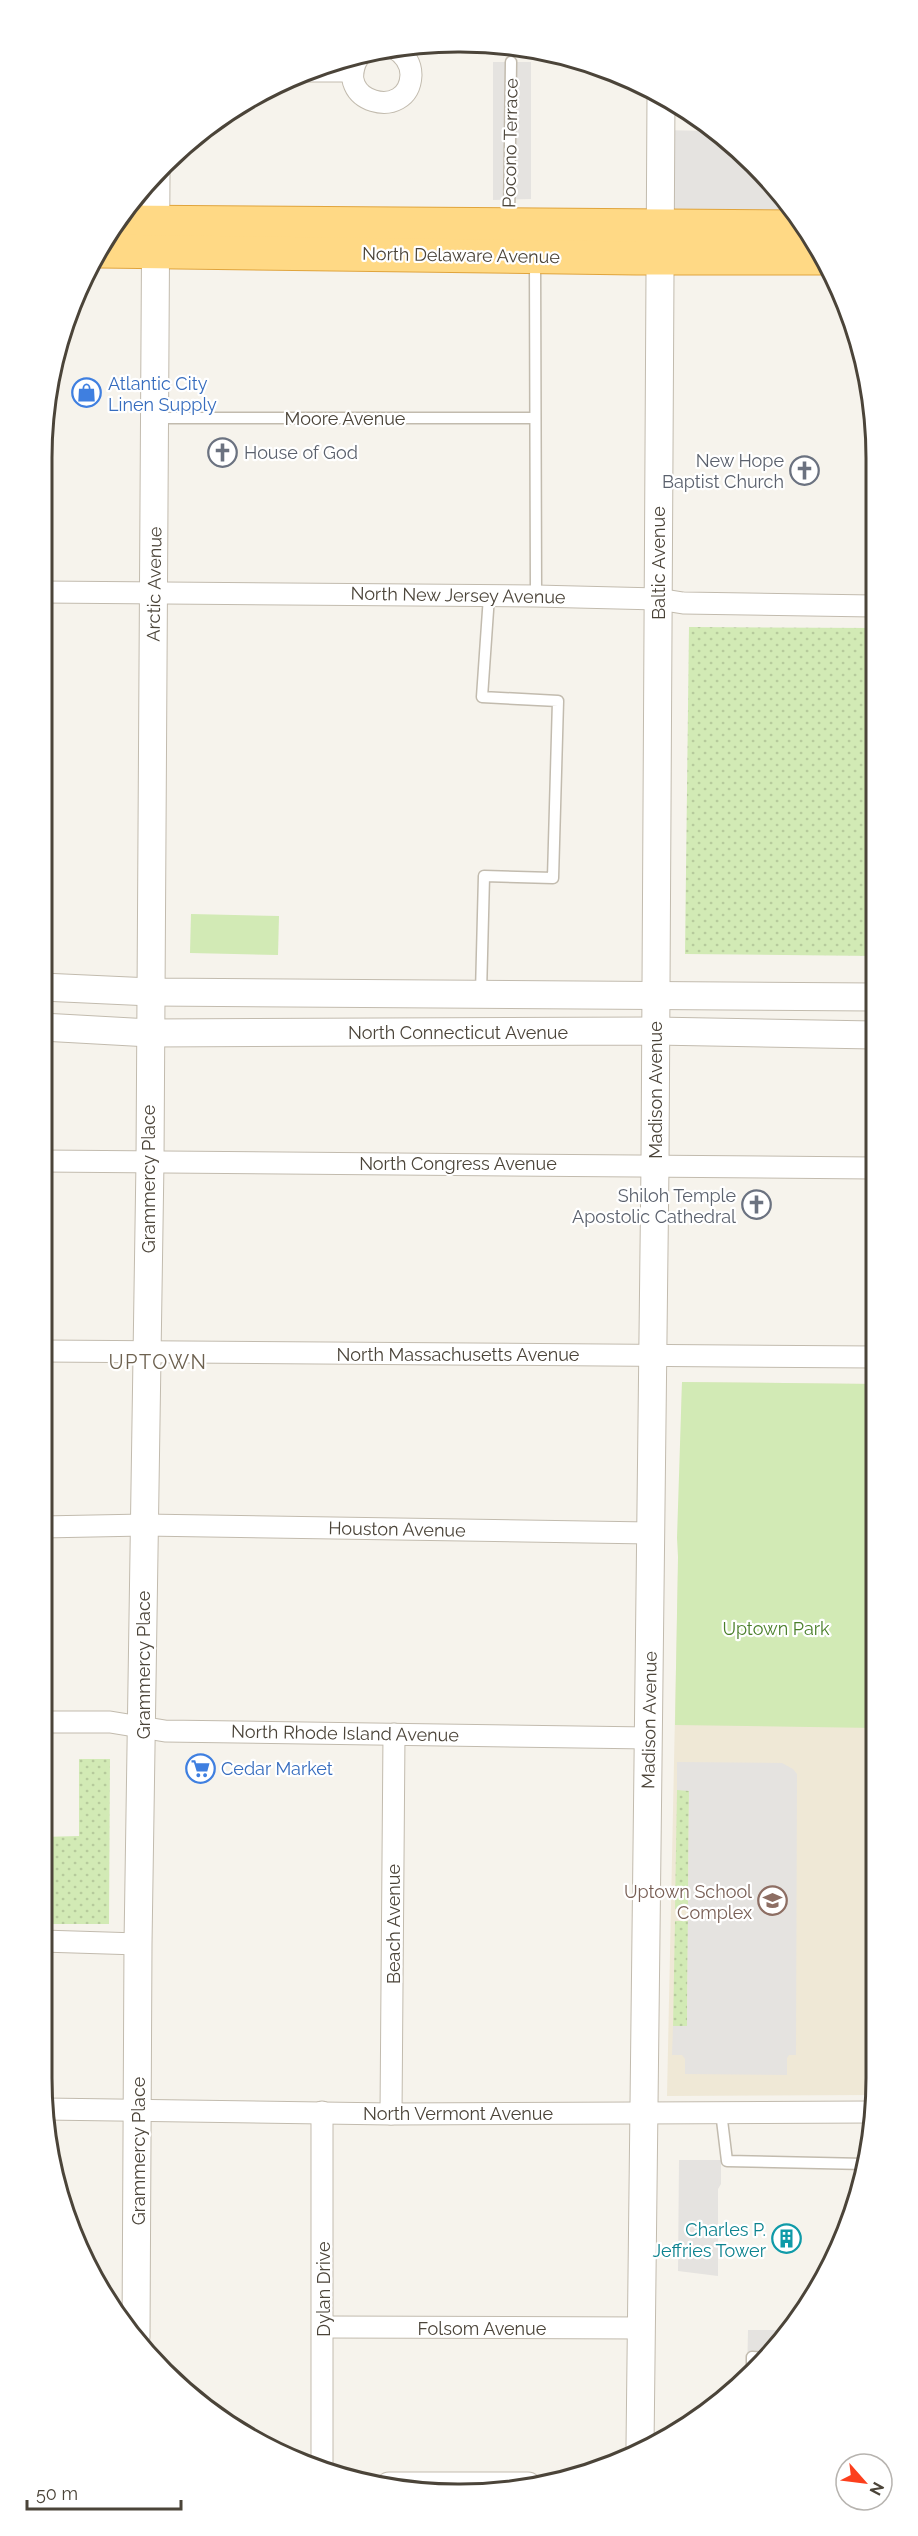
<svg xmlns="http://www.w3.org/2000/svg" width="918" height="2536" font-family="Raleway,sans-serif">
<defs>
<pattern id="grass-dots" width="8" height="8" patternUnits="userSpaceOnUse" patternTransform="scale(1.5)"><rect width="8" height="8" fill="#d2eab5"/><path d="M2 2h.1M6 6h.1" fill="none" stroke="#b6ca9c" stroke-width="1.8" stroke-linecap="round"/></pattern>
</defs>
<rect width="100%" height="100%" fill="#f6f3ec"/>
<path fill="#efe8d6" d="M682 1382 875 1384 876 2077 874 2095 667 2096Z"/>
<g fill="url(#grass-dots)">
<path d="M689 627 873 628 874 956 685 954Z"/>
<path d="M42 816H49L50 896 42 888Z"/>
<path d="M79 1759H110L109 1924H42V1837L79 1836Z"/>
<path d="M677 1790H689L688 1909H675Z"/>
<path d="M675 1921H688L687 2026H673Z"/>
</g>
<g fill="#d2eab5">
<path d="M191 914 279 916 278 955 190 953Z"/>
<path d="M682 1382 875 1384V1728L675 1725 678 1557 677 1538Z"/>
</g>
<g fill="#e5e3e0">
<path d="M493 62H531V199L493 200Z"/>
<path d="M661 130 708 131 772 184 801 227 660 226Z"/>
<path d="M677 1762 782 1763 793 1769 797 1774 796 2055H789L787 2058V2075L685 2074V2059L682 2055H672L673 2026H687L689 1791 677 1790Z"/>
<path d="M679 2160H721V2184L718 2189V2276L678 2271Z"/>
<path d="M748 2330H788L747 2377Z"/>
</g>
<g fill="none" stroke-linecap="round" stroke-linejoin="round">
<defs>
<g id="service">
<path d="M509 221 511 62"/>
<path d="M535 260 536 596"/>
<path d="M156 418H535"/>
<path d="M481 993 484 876 553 878 558 701 482 697 489 596"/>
<path d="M721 2112 727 2161 865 2164"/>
<path d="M752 2373V2357L766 2358"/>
</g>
<g id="minor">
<path d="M359 56C330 102 409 123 411 75 411 63 404 54 394 48"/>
<path d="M310 71H353"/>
<path d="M42 592 536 596 658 599 683 603 873 606"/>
<path d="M42 1161 874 1168"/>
<path d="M42 1351 874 1357"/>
<path d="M42 1527 144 1525 650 1533"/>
<path d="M42 1722H110L165 1731 649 1738"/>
<path d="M42 1941 138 1944"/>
<path d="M45 2109 391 2114 871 2112"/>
<path d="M391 2114 394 1734"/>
<path d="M323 2327 642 2328"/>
<path d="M322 2465V2112"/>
</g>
<g id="tertiary">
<path d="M42 987 151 992 874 997"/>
<path d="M42 1027 150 1033 655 1031 874 1035"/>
<path d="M136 2337 138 1944 150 1161 156 175"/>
<path d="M640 2446 655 1165 661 95"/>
<path d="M389 2486H528"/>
</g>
<g id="trunk">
<path d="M118 222 801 227"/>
<path d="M100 251 636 258H822"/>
</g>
</defs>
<use href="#service" stroke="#c2bbae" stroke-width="13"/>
<use href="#minor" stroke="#c2bbae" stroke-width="23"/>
<use href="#tertiary" stroke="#c2bbae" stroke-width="29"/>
<use href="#trunk" stroke="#e0a43c" stroke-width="35"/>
<use href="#service" stroke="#fff" stroke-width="10"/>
<use href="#minor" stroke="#fff" stroke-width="21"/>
<use href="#tertiary" stroke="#fff" stroke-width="27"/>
<use href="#trunk" stroke="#ffd985" stroke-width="33"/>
</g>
<defs>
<symbol id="shop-ring" viewBox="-11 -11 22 22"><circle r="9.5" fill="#fff" stroke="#3f7fe0" stroke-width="1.5"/><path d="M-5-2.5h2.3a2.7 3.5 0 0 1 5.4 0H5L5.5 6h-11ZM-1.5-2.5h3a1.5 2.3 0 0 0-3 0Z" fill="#3f7fe0"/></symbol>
<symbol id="church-ring" viewBox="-11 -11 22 22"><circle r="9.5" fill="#fff" stroke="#6b7280" stroke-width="1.5"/><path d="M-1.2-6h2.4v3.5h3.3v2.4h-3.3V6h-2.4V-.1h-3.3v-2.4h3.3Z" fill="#6b7280"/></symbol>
<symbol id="supermarket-ring" viewBox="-11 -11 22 22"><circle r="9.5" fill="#fff" stroke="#3f7fe0" stroke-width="1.5"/><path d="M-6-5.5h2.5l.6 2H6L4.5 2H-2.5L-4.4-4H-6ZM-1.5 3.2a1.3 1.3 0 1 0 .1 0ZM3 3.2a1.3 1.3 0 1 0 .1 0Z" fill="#3f7fe0"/></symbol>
<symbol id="school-ring" viewBox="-11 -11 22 22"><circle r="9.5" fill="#fff" stroke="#8d6e63" stroke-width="1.5"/><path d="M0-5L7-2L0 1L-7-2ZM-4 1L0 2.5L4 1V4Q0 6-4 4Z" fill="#8d6e63"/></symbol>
<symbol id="building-ring" viewBox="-11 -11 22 22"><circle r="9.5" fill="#fff" stroke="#0f9aa8" stroke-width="1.5"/><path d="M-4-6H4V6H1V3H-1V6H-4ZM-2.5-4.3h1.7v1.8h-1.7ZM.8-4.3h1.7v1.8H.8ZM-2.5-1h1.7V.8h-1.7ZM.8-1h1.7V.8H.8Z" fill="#0f9aa8"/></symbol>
</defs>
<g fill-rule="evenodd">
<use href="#shop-ring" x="70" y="376" width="33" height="33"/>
<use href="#church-ring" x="206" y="436" width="33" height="33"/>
<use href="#church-ring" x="788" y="454" width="33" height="33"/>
<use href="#church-ring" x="740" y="1188" width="33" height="33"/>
<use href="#supermarket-ring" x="184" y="1752" width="33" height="33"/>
<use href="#school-ring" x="756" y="1884" width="33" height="33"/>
<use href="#building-ring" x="770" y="2222" width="33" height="33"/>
</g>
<g text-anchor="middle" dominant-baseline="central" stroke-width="4.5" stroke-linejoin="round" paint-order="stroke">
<g font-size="18" fill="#4b4439" stroke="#fff">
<text transform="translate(510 143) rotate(-89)">Pocono Terrace</text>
<text transform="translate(461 255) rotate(1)">North Delaware Avenue</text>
<text x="345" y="418">Moore Avenue</text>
<text transform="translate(658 563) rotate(-90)">Baltic Avenue</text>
<text transform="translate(154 584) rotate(-89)">Arctic Avenue</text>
<text transform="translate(458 595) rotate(1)">North New Jersey Avenue</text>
<text x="458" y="1032">North Connecticut Avenue</text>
<text transform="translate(655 1090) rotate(-90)">Madison Avenue</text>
<text x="458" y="1163">North Congress Avenue</text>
<text transform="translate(148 1179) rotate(-90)">Grammercy Place</text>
<text x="458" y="1354">North Massachusetts Avenue</text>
<text transform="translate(397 1529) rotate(1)">Houston Avenue</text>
<text transform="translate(143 1665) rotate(-90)">Grammercy Place</text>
<text transform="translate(649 1720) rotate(-89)">Madison Avenue</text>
<text transform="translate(345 1733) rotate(1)">North Rhode Island Avenue</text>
<text transform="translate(393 1924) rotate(-90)">Beach Avenue</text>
<text x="458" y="2113">North Vermont Avenue</text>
<text transform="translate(138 2151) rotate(-90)">Grammercy Place</text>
<text transform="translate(323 2289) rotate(-90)">Dylan Drive</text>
<text x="482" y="2328">Folsom Avenue</text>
</g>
<g font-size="18" fill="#366cbe" stroke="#fff" text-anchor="start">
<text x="108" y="383">Atlantic City<tspan x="108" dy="21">Linen Supply</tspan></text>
<text x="221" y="1768">Cedar Market</text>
</g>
<g font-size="18" fill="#5b616d" stroke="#fff" text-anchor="end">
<text x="244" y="452" text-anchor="start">House of God</text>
<text x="784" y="460">New Hope<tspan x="784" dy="21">Baptist Church</tspan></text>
<text x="736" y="1195">Shiloh Temple<tspan x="736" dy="21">Apostolic Cathedral</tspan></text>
</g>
<g font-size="18" fill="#4a7f2a" stroke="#fff">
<text x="776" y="1628">Uptown Park</text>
</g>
<g font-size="18" fill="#785e54" stroke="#fff" text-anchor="end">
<text x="752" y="1891">Uptown School<tspan x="752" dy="21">Complex</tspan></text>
</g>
<g font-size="18" fill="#0d838f" stroke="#fff" text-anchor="end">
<text x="766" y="2229">Charles P.<tspan x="766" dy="21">Jeffries Tower</tspan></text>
</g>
<g font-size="20" letter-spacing="1.5" fill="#6e6250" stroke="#fff">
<text x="158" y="1362">UPTOWN</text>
</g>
</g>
<path d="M0 0H918V2536H0ZM458 52H460A406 406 0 0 1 866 458V2078A406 406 0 0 1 460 2484H458A406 406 0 0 1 52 2078V458A406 406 0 0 1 458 52Z" fill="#fff" fill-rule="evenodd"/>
<path fill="none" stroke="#4b4439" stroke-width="3" d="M458 52H460A406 406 0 0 1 866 458V2078A406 406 0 0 1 460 2484H458A406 406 0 0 1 52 2078V458A406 406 0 0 1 458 52Z"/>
<g transform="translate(864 2482) rotate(118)"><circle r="28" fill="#ffffff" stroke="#b7b4b0" stroke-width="1.5"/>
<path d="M0-4.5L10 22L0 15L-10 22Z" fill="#fc3f1d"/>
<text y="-9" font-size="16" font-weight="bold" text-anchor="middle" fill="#4b4439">N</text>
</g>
<path d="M27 2500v9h154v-9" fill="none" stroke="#4b4439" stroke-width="3"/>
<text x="36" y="2500" font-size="18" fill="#4b4439" stroke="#ffffff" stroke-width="4.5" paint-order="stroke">50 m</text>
</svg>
